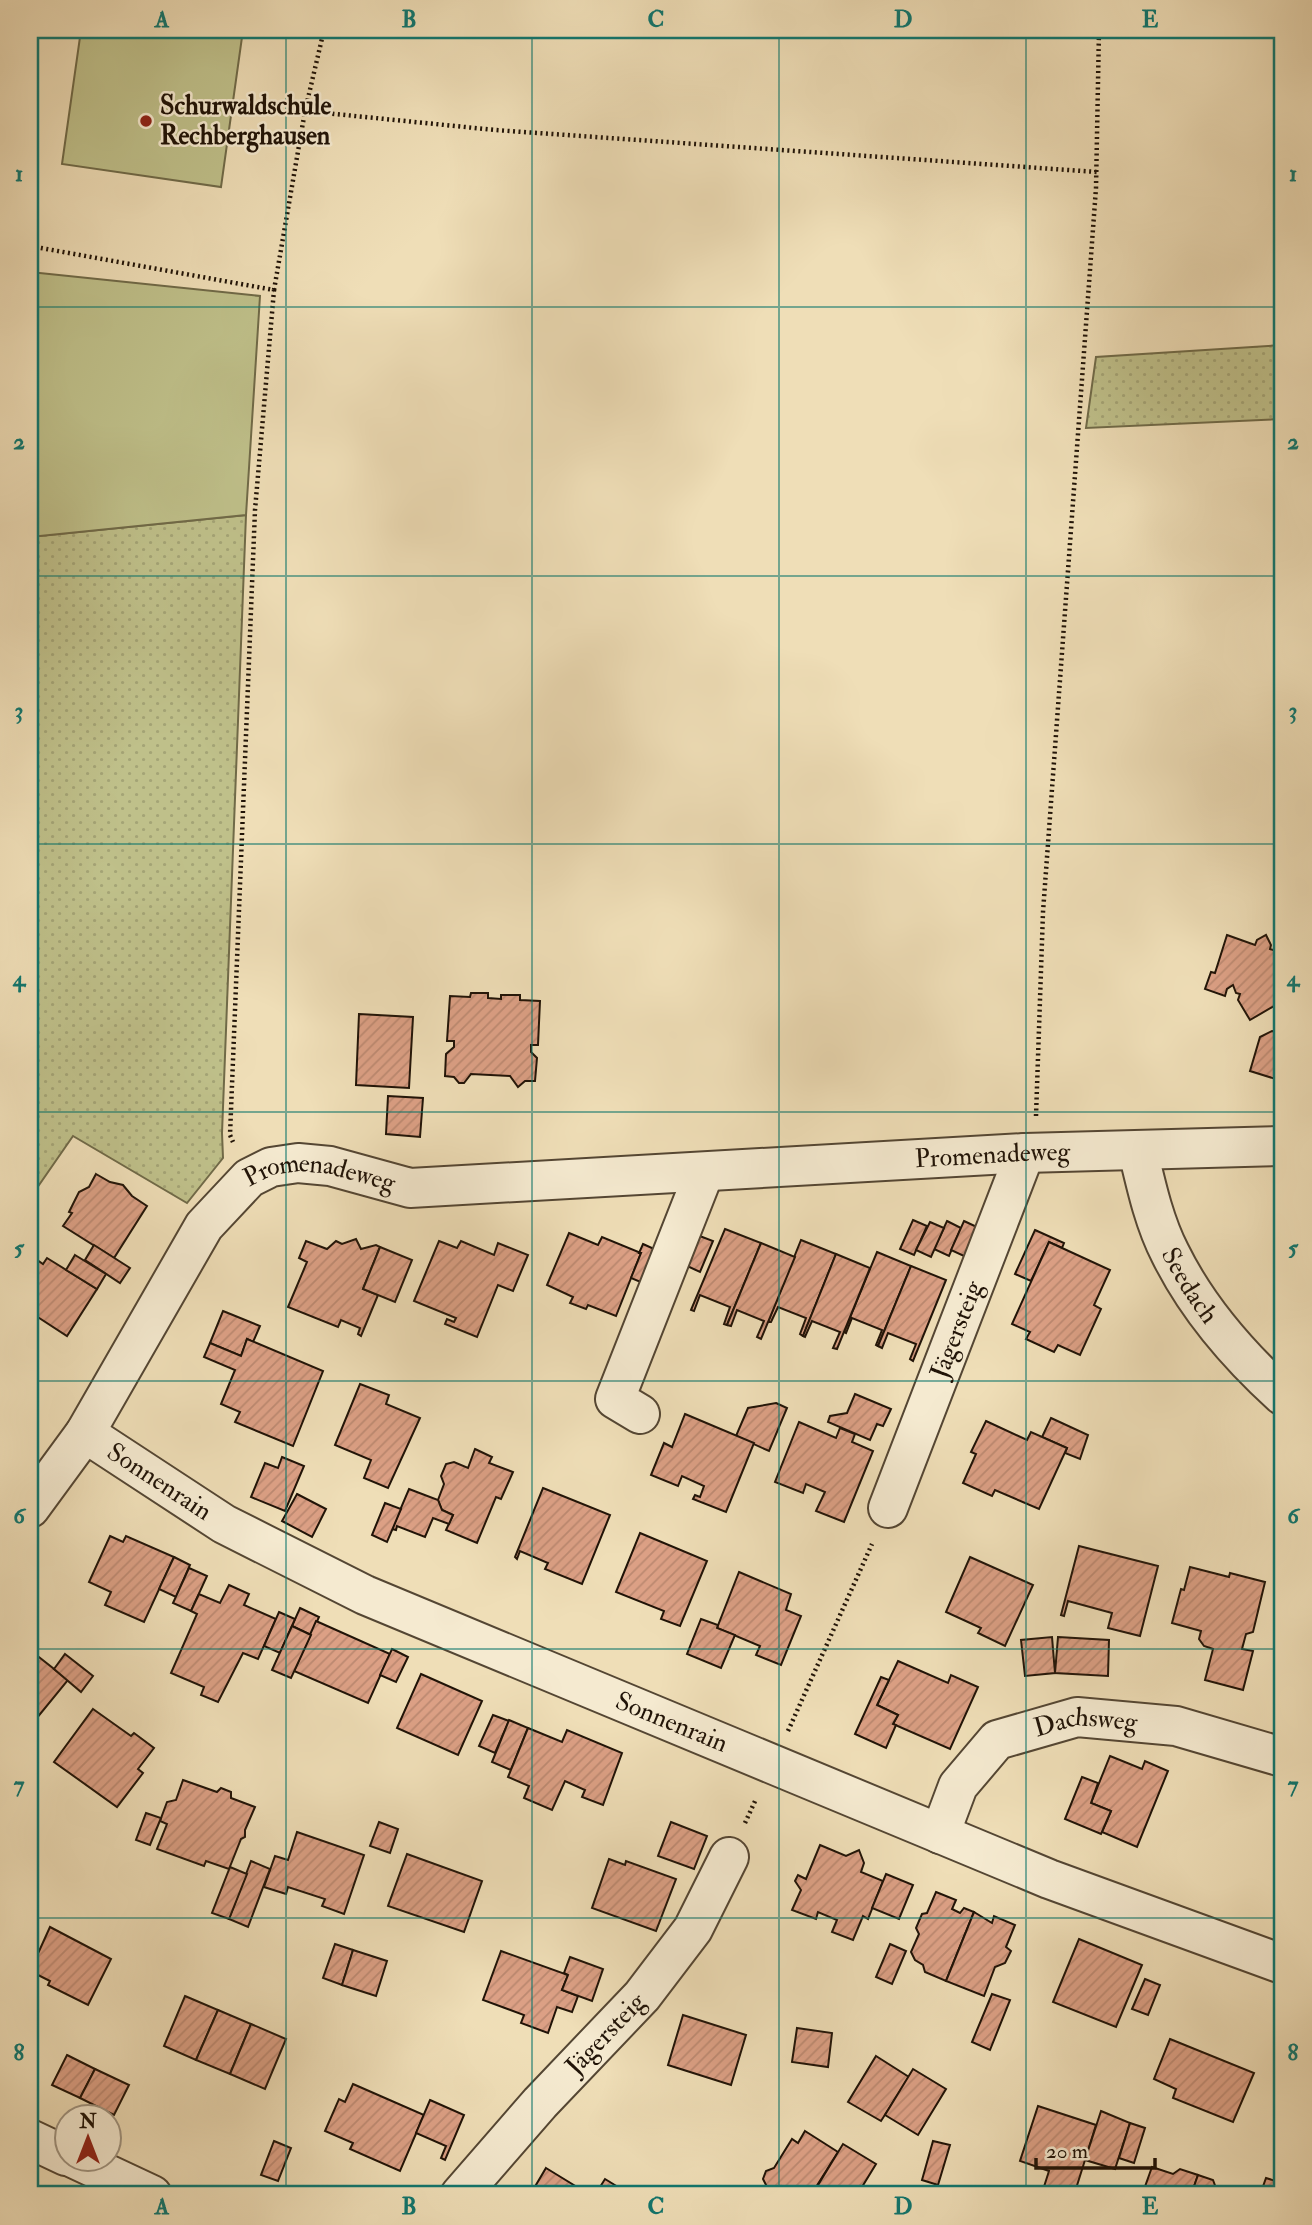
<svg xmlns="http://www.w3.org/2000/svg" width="1312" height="2225" font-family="'IM FELL Double Pica',serif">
<defs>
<pattern id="green-dots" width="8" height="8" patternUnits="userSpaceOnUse" patternTransform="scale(1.75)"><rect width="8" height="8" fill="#bfc08a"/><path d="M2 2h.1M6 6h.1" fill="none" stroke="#a4a476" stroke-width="1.8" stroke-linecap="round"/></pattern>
<pattern id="building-hatch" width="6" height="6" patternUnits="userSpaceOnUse" patternTransform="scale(1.75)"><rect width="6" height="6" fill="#dca085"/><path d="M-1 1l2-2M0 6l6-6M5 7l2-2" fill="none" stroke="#bc8971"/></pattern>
</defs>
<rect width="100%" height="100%" fill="#efdeb7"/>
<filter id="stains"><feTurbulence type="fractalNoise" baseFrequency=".00286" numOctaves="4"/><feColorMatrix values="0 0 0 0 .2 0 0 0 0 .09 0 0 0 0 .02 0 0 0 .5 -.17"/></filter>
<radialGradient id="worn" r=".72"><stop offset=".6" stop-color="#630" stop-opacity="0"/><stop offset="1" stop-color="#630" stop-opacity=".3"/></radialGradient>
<g fill="url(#green-dots)" stroke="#706a48" stroke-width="2">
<path d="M1282 345V419L1086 428 1096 357Z"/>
<path d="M246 515 222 1133 223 1158 187 1203 73 1136 30 1198V537Z"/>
</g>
<g fill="#bfc08a" stroke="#706a48" stroke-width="2">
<path d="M81 30H243L221 187 62 164Z"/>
<path d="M30 272 260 296 246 515 30 537Z"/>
</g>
<g fill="url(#building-hatch)" stroke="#201307" stroke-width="2">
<path d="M1227 935 1255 945 1257 940 1266 935 1271 945 1270 949 1279 952 1275 964 1282 966V979L1274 1006 1250 1020 1238 1000 1240 994 1236 993 1233 985 1227 989 1225 996 1205 989 1211 972 1215 973Z"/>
<path d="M471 993H488V998L501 999V995H520V1000L540 1001 538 1045H531V1052L537 1058 535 1081H525L518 1087 510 1076 471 1074 464 1083H459L454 1077 445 1076 446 1054 454 1047V1041H447L450 996 470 997Z"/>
<path d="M359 1014 413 1017 409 1088 356 1085Z"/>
<path d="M1272 1031 1282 1034V1081L1250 1071 1260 1037Z"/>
<path d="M388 1096 423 1098 420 1137 386 1134Z"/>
<path d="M96 1174 110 1182 123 1185 132 1196 147 1206 114 1258 63 1226 72 1213 69 1212 79 1192 89 1187Z"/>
<path d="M913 1220 927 1226 914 1255 900 1249Z"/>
<path d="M947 1221 961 1228 949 1256 934 1249Z"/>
<path d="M964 1221 979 1228 966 1257 951 1250Z"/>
<path d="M930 1222 944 1228 931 1257 916 1250Z"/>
<path d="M725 1229 761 1243 727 1325 724 1324 730 1307 700 1295 694 1311 691 1310Z"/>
<path d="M1035 1230 1064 1243 1062 1248 1049 1242 1031 1281 1015 1274Z"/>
<path d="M569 1233 598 1245 602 1237 641 1253 616 1316 588 1305 586 1309 570 1303 573 1297 547 1285Z"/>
<path d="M697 1235 713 1241 700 1272 685 1265Z"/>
<path d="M356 1239 361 1249 376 1245 380 1247 363 1289 378 1295 361 1336 358 1334 360 1328 341 1320 338 1327 288 1307 307 1262 299 1258 306 1241 327 1249 336 1241 342 1244Z"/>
<path d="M801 1240 836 1254 803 1336 800 1334 806 1318 778 1307 771 1322H768Z"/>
<path d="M439 1241 457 1248 461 1241 494 1255 498 1243 528 1255 513 1291 498 1285 477 1337 445 1324 447 1319 454 1322 456 1318 414 1301Z"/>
<path d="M1049 1242 1110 1270 1094 1305 1101 1309 1080 1355 1058 1345 1054 1352 1026 1339 1030 1332 1012 1324Z"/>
<path d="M761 1243 795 1257 761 1339 757 1337 764 1321 737 1310 731 1326 727 1325Z"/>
<path d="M643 1244 663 1253 650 1286 631 1278 641 1253H639Z"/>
<path d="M94 1245 130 1268 120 1283 85 1260Z"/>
<path d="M380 1247 412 1260 395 1302 363 1289Z"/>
<path d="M877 1252 911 1266 878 1346 876 1345 882 1330 852 1318 846 1333 844 1332Z"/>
<path d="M836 1254 870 1268 837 1349 833 1348 840 1332 812 1321 805 1337 803 1336Z"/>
<path d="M30 1255 43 1264 47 1258 97 1289 67 1336 30 1312Z"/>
<path d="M75 1255 106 1274 97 1289 66 1270Z"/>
<path d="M911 1266 946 1280 913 1361 910 1359 916 1344 888 1333 882 1348 878 1346Z"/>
<path d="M223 1311 260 1326 253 1342 247 1339 241 1356 210 1343Z"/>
<path d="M247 1339 323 1371 293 1446 235 1422 240 1412 221 1404 235 1370 204 1357 210 1343 241 1356Z"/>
<path d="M360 1384 389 1395 386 1404 420 1418 388 1488 364 1478 371 1460 335 1445Z"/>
<path d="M855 1394 891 1409 883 1426 877 1424 870 1440 828 1422 830 1416 847 1413Z"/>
<path d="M776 1403 787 1408 769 1451 736 1436 748 1408Z"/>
<path d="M685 1414 754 1443 726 1512 693 1499 695 1495 700 1497 704 1486 682 1476 678 1486 651 1475 664 1443 672 1447Z"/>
<path d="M1051 1418 1088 1435 1080 1459 1065 1453 1067 1448 1042 1437Z"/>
<path d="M986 1421 1027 1440 1031 1432 1067 1448 1039 1509 995 1490 992 1496 963 1483 976 1454 971 1452Z"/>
<path d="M799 1422 836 1438 840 1428 855 1434 852 1442 873 1451 844 1522 816 1511 825 1492 806 1484 803 1493 775 1482Z"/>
<path d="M475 1449 492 1457 489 1463 513 1472 501 1499 496 1497 477 1543 446 1530 453 1515 442 1510 438 1500 444 1484 441 1476 446 1464 454 1462 468 1468Z"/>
<path d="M282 1457 304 1466 285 1511 251 1497 265 1463 278 1468Z"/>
<path d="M543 1488 610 1515 582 1584 545 1569 548 1563 520 1551 517 1559 515 1557Z"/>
<path d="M409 1489 438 1500 442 1510 453 1515 449 1524 433 1518 425 1537 397 1526 396 1530 392 1529Z"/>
<path d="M297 1494 326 1509 312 1537 282 1521Z"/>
<path d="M385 1503 401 1509 387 1542 372 1535Z"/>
<path d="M640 1533 707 1561 680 1626 661 1619 664 1611 616 1592Z"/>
<path d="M110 1536 123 1542 126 1536 174 1557 144 1622 105 1605 111 1592 89 1582Z"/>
<path d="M1079 1546 1158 1566 1140 1636 1108 1628 1112 1613 1068 1601 1064 1616 1061 1615Z"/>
<path d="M174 1557 190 1565 176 1597 159 1589Z"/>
<path d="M970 1557 1033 1585 1005 1646 978 1633 981 1628 946 1612Z"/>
<path d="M1190 1567 1229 1577 1230 1573 1265 1582 1253 1632 1246 1634 1242 1649 1253 1651 1243 1690 1205 1680 1213 1649 1204 1646 1199 1639 1201 1631 1172 1623 1181 1589 1184 1590Z"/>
<path d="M189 1568 207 1576 191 1611 173 1603Z"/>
<path d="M739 1572 791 1594 786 1610 801 1616 781 1665 756 1655 760 1646 717 1628Z"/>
<path d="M229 1585 249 1594 244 1605 276 1619 258 1659 243 1653 218 1702 201 1695 204 1687 171 1673 197 1614 191 1611 199 1594 220 1603Z"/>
<path d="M300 1608 319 1617 311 1635 292 1626Z"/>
<path d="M279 1612 295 1619 280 1653 264 1646Z"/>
<path d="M701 1619 718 1625 717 1628 735 1635 721 1668 687 1654Z"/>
<path d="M316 1621 390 1654 368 1703 294 1671Z"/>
<path d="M292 1626 311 1635 291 1678 272 1670Z"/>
<path d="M1052 1637 1055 1673 1025 1676 1021 1640Z"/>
<path d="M1058 1637 1109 1640 1108 1676 1055 1673Z"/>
<path d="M392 1649 408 1657 396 1682 380 1675Z"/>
<path d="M30 1650 68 1680 32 1724 30 1722Z"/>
<path d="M65 1654 93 1676 81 1692 54 1669Z"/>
<path d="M898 1661 948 1683 951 1675 978 1687 950 1749 893 1724 898 1715 877 1705Z"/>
<path d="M421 1674 482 1701 458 1755 397 1728Z"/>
<path d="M881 1677 889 1680 877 1705 898 1715 893 1724 896 1725 886 1748 855 1734Z"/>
<path d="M93 1709 131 1736 134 1733 154 1748 138 1769 143 1773 117 1807 54 1762Z"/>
<path d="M493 1715 509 1721 495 1753 479 1746Z"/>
<path d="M509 1720 528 1728 511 1770 492 1762Z"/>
<path d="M528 1728 562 1742 567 1730 622 1753 603 1805 582 1797 585 1790 565 1781 552 1810 524 1798 529 1786 508 1777Z"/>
<path d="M1110 1756 1142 1769 1145 1761 1168 1771 1137 1847 1102 1832 1111 1811 1091 1803Z"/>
<path d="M1082 1777 1098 1783 1091 1803 1111 1811 1101 1834 1065 1819Z"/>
<path d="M183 1780 217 1792 221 1788 231 1792V1798L255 1807 245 1830V1837L241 1839 229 1869 206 1861 204 1866 157 1849 167 1824 160 1821 167 1802 176 1800Z"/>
<path d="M146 1813 161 1818 150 1845 136 1840Z"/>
<path d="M379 1822 398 1829 390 1853 370 1846Z"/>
<path d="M671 1822 707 1836 694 1869 658 1856Z"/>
<path d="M297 1832 364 1855 344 1914 322 1906 325 1899 288 1887 286 1894 264 1887 275 1856 288 1860Z"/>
<path d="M820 1845 846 1856 859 1850 864 1863 861 1872 883 1881 868 1919 863 1916 853 1940 832 1932 837 1920 818 1912 816 1919 792 1910 801 1890 795 1881 798 1875 806 1879Z"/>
<path d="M407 1854 482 1881 464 1932 388 1906Z"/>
<path d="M609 1859 625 1865 626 1861 676 1879 656 1931 592 1908Z"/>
<path d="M251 1861 270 1869 248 1927 229 1919Z"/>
<path d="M230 1867 247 1874 229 1919 212 1913Z"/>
<path d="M886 1874 913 1885 899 1919 872 1908Z"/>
<path d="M936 1892 956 1900 952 1909 960 1913 964 1908 974 1912 946 1981 925 1972 923 1965 915 1960 911 1952 919 1934 916 1928 922 1914 927 1913Z"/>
<path d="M974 1912 992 1923 994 1916 1015 1925 1006 1947 1011 1951 1005 1963 995 1967 984 1996 946 1981Z"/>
<path d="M50 1927 111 1959 88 2005 48 1985 50 1981 30 1971Z"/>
<path d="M1079 1939 1142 1965 1116 2027 1053 2002Z"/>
<path d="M335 1944 353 1950 342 1985 323 1978Z"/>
<path d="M890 1944 906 1951 892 1984 876 1977Z"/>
<path d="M353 1950 387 1961 376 1996 342 1985Z"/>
<path d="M501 1951 568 1975 562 1990 578 1996 572 2012 557 2007 548 2033 521 2023 524 2015 483 2000Z"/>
<path d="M570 1957 603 1969 592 2001 562 1990 568 1975 564 1973Z"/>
<path d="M1145 1979 1160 1985 1148 2015 1132 2009Z"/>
<path d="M992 1994 1010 2000 990 2050 972 2042Z"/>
<path d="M185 1996 218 2010 196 2060 164 2046Z"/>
<path d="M218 2010 251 2024 230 2074 196 2060Z"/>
<path d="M683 2015 746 2035 731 2085 668 2065Z"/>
<path d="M251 2024 286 2039 265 2089 230 2074Z"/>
<path d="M797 2028 832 2033 828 2067 792 2062Z"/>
<path d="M1170 2039 1254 2073 1233 2122 1173 2098 1176 2089 1154 2079Z"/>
<path d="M67 2055 95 2069 80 2098 52 2085Z"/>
<path d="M876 2056 909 2077 881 2121 848 2102Z"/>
<path d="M95 2069 129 2085 114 2115 80 2098Z"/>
<path d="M913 2069 946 2089 918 2135 885 2115Z"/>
<path d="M353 2084 424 2115 400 2171 350 2149 353 2143 325 2131 339 2099 345 2102Z"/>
<path d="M430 2100 464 2115 445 2160 441 2158 446 2146 416 2133Z"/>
<path d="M1038 2106 1096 2125 1074 2195H1051L1042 2193 1049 2171 1020 2161Z"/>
<path d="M1101 2111 1130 2123 1115 2169 1085 2160Z"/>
<path d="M1130 2123 1145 2128 1134 2163 1119 2158Z"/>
<path d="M805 2131 838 2152 811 2195H795L781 2186 776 2189 767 2187 763 2179 766 2171 774 2168 792 2139 798 2143Z"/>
<path d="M274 2141 291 2148 278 2181 261 2175Z"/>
<path d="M933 2141 950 2145 938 2185 922 2180Z"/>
<path d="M843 2144 876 2164 862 2187 868 2191 865 2195H823L815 2190Z"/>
<path d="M1152 2167 1173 2174 1180 2169 1198 2175 1191 2195H1142Z"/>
<path d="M546 2168 590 2195H530Z"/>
<path d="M1198 2175 1213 2180 1216 2188 1237 2195H1191Z"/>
<path d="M1266 2178 1282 2183 1278 2195H1260Z"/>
<path d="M605 2179 631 2195H595Z"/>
</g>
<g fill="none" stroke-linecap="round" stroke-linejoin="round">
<defs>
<g id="minor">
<path id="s1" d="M1138 1151C1146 1185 1154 1222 1170 1253 1197 1308 1237 1354 1282 1395"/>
<path d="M640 1414 615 1399 704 1173"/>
<path id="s2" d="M85 1433 224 1524 365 1595 1049 1879 1282 1964"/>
<path id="s3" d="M30 1508 85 1433 204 1226 249 1178 271 1167 298 1163 330 1166 410 1188 1025 1153 1282 1146"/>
<path id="s4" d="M888 1508 1025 1153"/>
<path id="s5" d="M940 1834 958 1786 997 1740 1077 1717 1176 1726 1282 1757"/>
<path d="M30 2139 66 2156"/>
<path d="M73 2158 152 2195"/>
<path id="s6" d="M460 2195 540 2103 642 1996 693 1929 729 1857"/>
</g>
</defs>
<use href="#minor" stroke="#544633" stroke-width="42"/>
<g stroke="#201307" stroke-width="4.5" stroke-dasharray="2 3.5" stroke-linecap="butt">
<path d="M305 111 495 130 1097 172"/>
<path d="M30 246 274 290 255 510 230 1135 233 1142"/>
<path d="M274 290 305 111 324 30"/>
<path d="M1036 1116 1043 912 1096 188 1099 30"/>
<path d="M788 1731 872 1544"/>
<path d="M745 1823 756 1799"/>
</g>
<use href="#minor" stroke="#f5ead0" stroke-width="38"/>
</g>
<path fill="none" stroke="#0f766e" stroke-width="2" stroke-opacity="0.55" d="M286 30V2195M532 30V2195M779 30V2195M1026 30V2195M30 307H1282M30 576H1282M30 844H1282M30 1112H1282M30 1381H1282M30 1649H1282M30 1918H1282"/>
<circle fill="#8f2418" stroke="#f5ead0" stroke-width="2.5" cx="146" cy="121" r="7"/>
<g text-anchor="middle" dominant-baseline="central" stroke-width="5" stroke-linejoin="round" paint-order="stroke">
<g font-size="26" font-weight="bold" fill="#201307" stroke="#f5ead0" text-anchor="start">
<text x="160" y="106">Schurwaldschule<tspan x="160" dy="30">Rechberghausen</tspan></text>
</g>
<g font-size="26" fill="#201307" stroke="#f5ead0">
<text stroke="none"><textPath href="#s3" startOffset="1148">Promenadeweg</textPath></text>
<text stroke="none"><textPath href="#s3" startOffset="471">Promenadeweg</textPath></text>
<text stroke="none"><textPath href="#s1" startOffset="145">Seedach</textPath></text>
<text stroke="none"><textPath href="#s4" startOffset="191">Jägersteig</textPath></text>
<text stroke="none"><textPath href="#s2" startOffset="89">Sonnenrain</textPath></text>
<text stroke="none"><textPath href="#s2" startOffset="656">Sonnenrain</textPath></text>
<text stroke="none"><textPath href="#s5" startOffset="203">Dachsweg</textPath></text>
<text stroke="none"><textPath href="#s6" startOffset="217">Jägersteig</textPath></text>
</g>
</g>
<rect width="1312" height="2225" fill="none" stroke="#efdeb7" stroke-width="77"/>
<g transform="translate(88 2138)"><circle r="33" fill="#f5ead0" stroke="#a09480" stroke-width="2"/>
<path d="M0-5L12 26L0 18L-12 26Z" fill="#8f2418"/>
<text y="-10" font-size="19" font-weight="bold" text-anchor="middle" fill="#201307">N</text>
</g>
<path d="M1036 2158v10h119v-10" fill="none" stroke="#201307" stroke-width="3.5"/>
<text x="1046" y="2158" font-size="21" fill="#201307" stroke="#f5ead0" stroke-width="5" paint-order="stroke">20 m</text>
<rect x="38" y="38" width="1236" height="2148" fill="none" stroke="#0f766e" stroke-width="2.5"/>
<g font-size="23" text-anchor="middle" font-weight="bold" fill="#0f766e">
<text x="162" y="27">A</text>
<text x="409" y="27">B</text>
<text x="656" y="27">C</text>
<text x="903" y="27">D</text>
<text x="1150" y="27">E</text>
<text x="19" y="181">1</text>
<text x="1293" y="181">1</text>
<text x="19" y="449">2</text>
<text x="1293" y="449">2</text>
<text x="19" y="718">3</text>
<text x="1293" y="718">3</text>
<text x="19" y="986">4</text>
<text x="1293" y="986">4</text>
<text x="19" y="1255">5</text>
<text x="1293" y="1255">5</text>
<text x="19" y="1523">6</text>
<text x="1293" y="1523">6</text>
<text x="19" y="1792">7</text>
<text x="1293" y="1792">7</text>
<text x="19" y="2060">8</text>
<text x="1293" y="2060">8</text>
<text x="162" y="2214">A</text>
<text x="409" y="2214">B</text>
<text x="656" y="2214">C</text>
<text x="903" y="2214">D</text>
<text x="1150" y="2214">E</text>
</g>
<rect width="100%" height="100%" filter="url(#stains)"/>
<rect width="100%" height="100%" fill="url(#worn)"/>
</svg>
